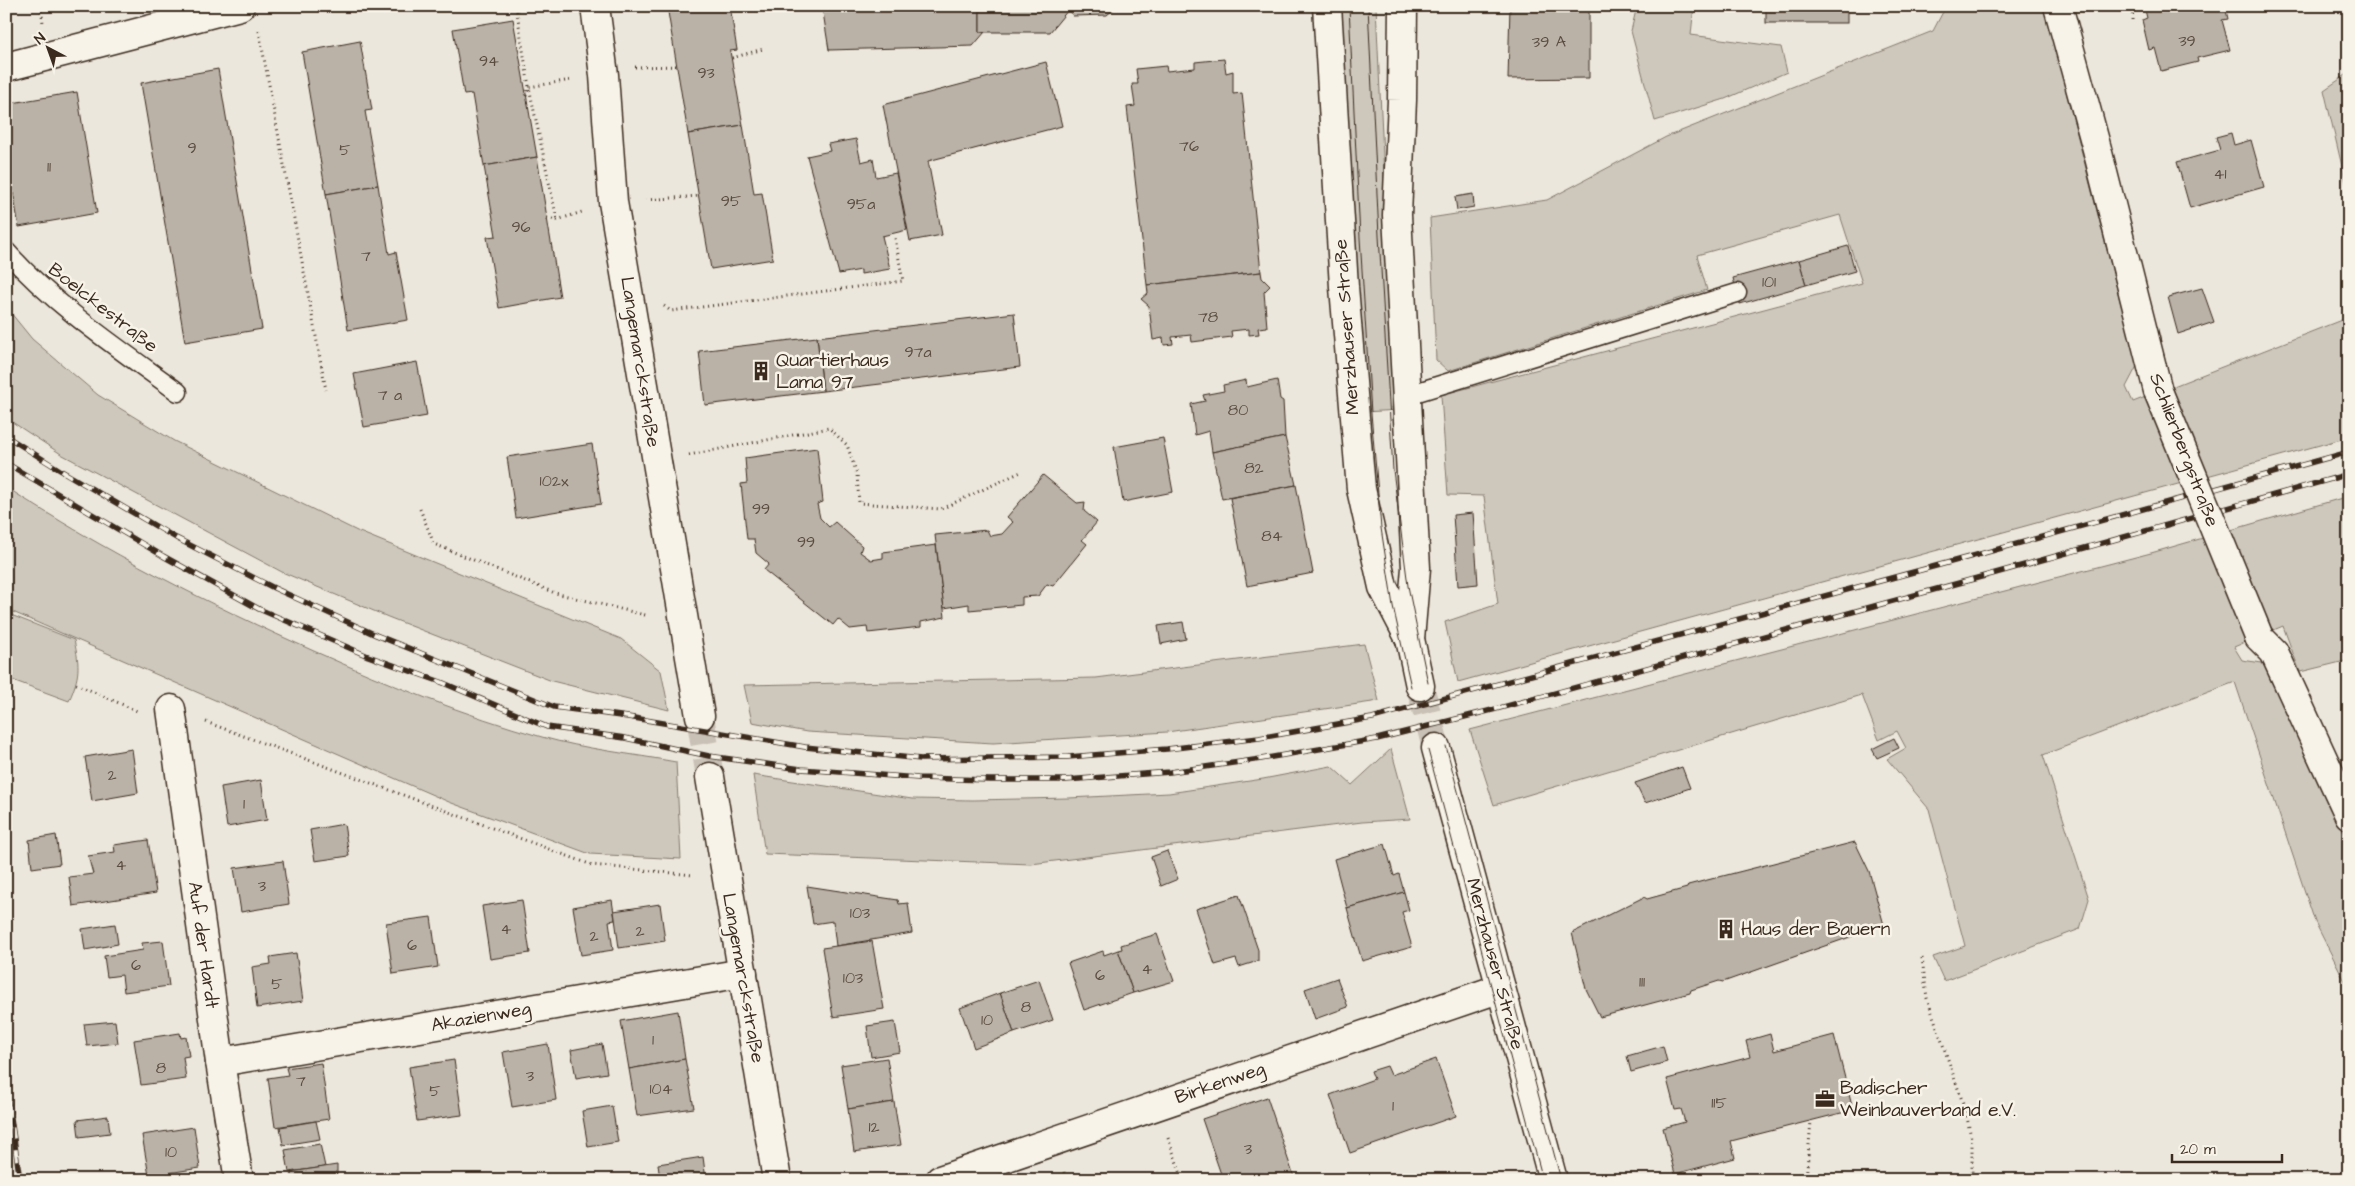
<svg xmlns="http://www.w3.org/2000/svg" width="2355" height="1186" font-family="'Architects Daughter',sans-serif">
<rect width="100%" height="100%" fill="#ece7dc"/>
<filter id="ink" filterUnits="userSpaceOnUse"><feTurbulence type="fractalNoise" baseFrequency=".02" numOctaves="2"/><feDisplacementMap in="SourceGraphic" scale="10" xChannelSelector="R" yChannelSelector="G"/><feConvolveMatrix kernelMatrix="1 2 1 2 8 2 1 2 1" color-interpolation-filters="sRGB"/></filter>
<g filter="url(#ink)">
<g fill="#cec8bc" stroke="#84796d">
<path d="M1336 6H1376L1389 285 1400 410 1363 412Z"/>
<path d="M1637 6H1694L1691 35 1781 47 1787 72 1725 99 1655 121 1631 31Z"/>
<path d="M1946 6H2044L2137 366 2126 387 2133 402 2349 317V437L1458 682 1445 622 1498 604 1484 496 1448 495 1441 395 1862 283 1840 215 1697 255 1707 290 1448 371 1436 360 1430 218 1547 200 1666 137 1933 31Z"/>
<path d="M2349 73V196L2324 90Z"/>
<path d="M6 307 32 339 98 395 174 441 357 531 621 639 661 671 669 710 552 681 388 617 282 572 61 454 6 418Z"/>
<path d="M6 487C104 551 210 605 316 652 390 685 464 715 542 737 584 749 633 754 676 762L681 859 590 854 449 802 6 609Z"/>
<path d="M2349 496V660L2300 672 2283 626 2234 647 2242 660 2262 663 2268 669 2349 843V989L2315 922 2235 682 2043 755 2089 899 2080 929 1944 981 1933 957 1965 946 1929 809 1887 759 1906 748 1897 731 1879 740 1862 695 1494 805 1470 730 2151 553Z"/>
<path d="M6 613 74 640C80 667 80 675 69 701L7 678Z"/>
<path d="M1364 644 1379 701 1167 732 993 743 807 732 752 722 744 685 1096 678Z"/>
<path d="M1391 749 1410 819 1362 822 1031 864 765 854 753 775 912 799 973 800 1069 798 1169 793 1263 779 1331 766 1352 785Z"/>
</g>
<g fill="#bab2a7" stroke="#3b2a1e">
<path d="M667 6H730L737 50 730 51 743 125 688 134Z"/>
<path d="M822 6H980V32H985L973 46 829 50Z"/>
<path d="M980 6H1114V9L1107 15 1073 16 1068 10 1050 32H980Z"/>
<path d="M1163 6H1240V9L1163 10Z"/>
<path d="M1510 6H1589V78L1508 79Z"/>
<rect x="1766" y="6" width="81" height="17"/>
<path d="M2144 6H2225L2228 19 2222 20 2230 50 2197 58 2198 62 2161 71 2155 48 2149 50 2142 20 2147 18Z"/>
<path d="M513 19 537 157 484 166 472 94 464 95 453 29Z"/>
<path d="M360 41 372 110 365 111 378 185 326 194 302 52Z"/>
<path d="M1224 59 1226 73 1233 71V94L1242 93 1261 272 1147 285 1127 107 1135 106 1132 84H1138L1136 69 1166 66 1167 71 1195 68V62Z"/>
<path d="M1046 62 1062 126 928 161 942 235 910 241 883 105Z"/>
<path d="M218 69 262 329 185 342 141 83Z"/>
<path d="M77 92 97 213 19 227 6 150V104Z"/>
<path d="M743 125 754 194 762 193 773 259 711 269 688 134Z"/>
<path d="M2231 133 2234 145 2251 140 2264 187 2190 208 2177 162 2220 150 2216 137Z"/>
<path d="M856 139 861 162 873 159 876 177 896 173 907 230 882 236 890 269 861 274V270L839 274 807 156 830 151 828 144Z"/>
<path d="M537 157 560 297 499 308 487 237 496 236 484 166Z"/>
<path d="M378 185 389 254 396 252 408 320 348 330 326 194Z"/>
<path d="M1473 194 1474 207 1457 210 1455 197Z"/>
<path d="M1848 246 1855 271 1806 285 1799 260Z"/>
<path d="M1799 260 1806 285 1740 304 1733 278Z"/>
<path d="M1261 272 1262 278 1270 286 1264 292 1267 327 1258 328 1259 334 1249 335V329L1231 331 1232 337 1192 342 1191 335 1172 337 1173 344 1164 345 1163 338 1153 340 1149 306 1141 299 1148 293 1147 285Z"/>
<path d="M2202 288 2214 322 2178 334 2168 297Z"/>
<path d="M1014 313 1020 367 823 391 817 337Z"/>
<path d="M817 337 823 391 705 405 699 351Z"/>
<path d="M417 362 427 416 364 427 354 374Z"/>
<path d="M1246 380 1247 387 1277 380 1280 399 1283 401 1285 437 1212 452 1209 431 1195 435 1191 404 1205 401 1203 395 1224 391 1223 385Z"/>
<path d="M1285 437 1296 485 1222 499 1212 452Z"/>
<path d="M1163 438 1173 492 1123 502 1114 447Z"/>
<path d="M592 444 601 504 516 518 507 457Z"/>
<path d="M817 448 823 502 817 504 820 518 829 527 835 522 862 546 860 552 871 560 883 558V552L936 545 945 617 921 622V627L868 633 867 627 850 629 838 619 833 625 764 570 769 564 756 553 754 539H747L741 484 747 483 745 458Z"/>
<path d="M1043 475 1077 503 1085 502 1084 511 1097 522 1082 540 1087 544 1053 586 1047 584 1038 596 1022 597V605L969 610V604L944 608 935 535 987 530 990 536 1002 534 1013 522 1007 517Z"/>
<path d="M1296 485 1313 573 1247 586 1230 498Z"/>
<path d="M1473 513 1478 584 1458 586 1453 515Z"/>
<path d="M1183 622 1186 639 1161 644 1158 626Z"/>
<path d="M1894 738 1899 748 1877 758 1872 749Z"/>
<path d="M132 749 138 793 92 801 85 757Z"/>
<path d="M1682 767 1690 788 1645 803 1635 783Z"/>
<path d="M261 780 267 820 227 827 221 787Z"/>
<path d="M344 824 349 856 315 861 310 830Z"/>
<path d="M56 835 60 864 32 868 29 840Z"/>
<path d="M148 840 156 893 73 906 69 877 93 874 88 856 115 852 114 845Z"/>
<path d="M1855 842 1869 871 1884 925 1723 982 1719 981 1691 990 1690 993 1600 1017 1586 989 1572 933 1644 897 1647 899 1687 888 1688 885Z"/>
<path d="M1385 844 1394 876 1399 874 1404 892 1347 908 1334 859Z"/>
<path d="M1167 851 1178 879 1161 886 1151 857Z"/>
<path d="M283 861 289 904 241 912 234 868Z"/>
<path d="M807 886 898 900 899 904 908 903 912 933 836 946 833 921 813 924Z"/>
<path d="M1404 892 1409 910 1402 912 1412 947 1362 961 1347 908Z"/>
<path d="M1239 895 1258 950V961L1239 967 1236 959 1215 965 1196 909Z"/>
<path d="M522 900 530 953 490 959 482 906Z"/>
<path d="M612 900 615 920 609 921 613 950 581 955 573 907Z"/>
<path d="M660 904 665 941 619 948 614 911Z"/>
<path d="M431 917 438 967 393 974 386 923Z"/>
<path d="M115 924 118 944 85 950 82 929Z"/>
<path d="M1157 934 1174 981 1133 993 1118 950 1122 949 1121 945Z"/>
<path d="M163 941 169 986 124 992 122 975 107 977 104 956 143 950 142 943Z"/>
<path d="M872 941 884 1009 833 1017 822 948Z"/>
<path d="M1118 950 1133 993 1084 1010 1068 963 1103 951 1104 955Z"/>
<path d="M296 953 303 1001 257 1008 252 967 271 964 270 957Z"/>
<path d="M1337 978 1348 1007 1315 1019 1305 989Z"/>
<path d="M1039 980 1053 1020 1014 1033 1000 993Z"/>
<path d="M1000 993 1014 1033 974 1048 960 1008Z"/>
<path d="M678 1011 685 1059 629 1069 621 1021Z"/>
<path d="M115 1021 118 1043 87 1046 84 1024Z"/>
<path d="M895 1022 900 1052 871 1057 867 1026Z"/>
<path d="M180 1033 181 1038 186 1037 189 1056 183 1057 186 1079 141 1085 134 1040Z"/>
<path d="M1770 1034 1774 1051 1834 1035 1853 1110 1731 1141 1735 1158 1675 1174 1663 1128 1685 1122 1681 1109 1675 1110 1667 1079 1750 1057 1746 1041Z"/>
<path d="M548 1044 556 1100 512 1107 503 1052Z"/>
<path d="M602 1044 607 1073 576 1078 571 1050Z"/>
<path d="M1663 1046 1667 1062 1631 1072 1627 1056Z"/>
<path d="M887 1058 894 1102 848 1109 841 1065Z"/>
<path d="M685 1059 694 1108 637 1116 629 1069Z"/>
<path d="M1436 1059 1456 1116 1350 1153 1330 1095 1374 1079 1371 1071 1387 1066 1391 1075Z"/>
<path d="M454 1060 462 1115 417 1121 409 1067Z"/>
<path d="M321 1063 329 1119 275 1127 268 1078 288 1075 286 1068Z"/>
<path d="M1267 1097 1295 1180H1223L1202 1119Z"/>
<path d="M894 1102 901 1145 854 1152 848 1109Z"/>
<path d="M612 1106 618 1142 588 1147 582 1111Z"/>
<path d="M108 1116 110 1133 79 1137 77 1120Z"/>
<path d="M316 1121 320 1139 283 1145 280 1127Z"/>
<path d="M194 1127 200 1168 149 1176 142 1135Z"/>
<path d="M320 1144 325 1167 289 1172 285 1150Z"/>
<path d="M703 1157 706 1180H660L658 1164Z"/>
<path d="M337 1165V1180H292L291 1172Z"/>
</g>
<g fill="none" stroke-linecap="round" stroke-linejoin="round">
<path stroke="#c9c1b6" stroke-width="28" stroke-dasharray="28 14" stroke-linecap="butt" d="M700 716 710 777"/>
<path stroke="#c9c1b6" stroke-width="28" stroke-dasharray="28 14" stroke-linecap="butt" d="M1420 686 1436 748"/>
<defs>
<g id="service">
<path d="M6 251C56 307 118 348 178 392"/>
<path d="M1408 395 1737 293"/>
</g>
<g id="minor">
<path d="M595 6 604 75 613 202 700 716"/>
<path d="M2058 6 2097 149 2158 391"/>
<path d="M6 67 240 6"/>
<path d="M2259 637 2274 652 2349 815"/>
<path d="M171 709 220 1062 239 1180"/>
<path d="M710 777 777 1180"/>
<path d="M220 1062 743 973"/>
<path d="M940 1180 1501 988"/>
</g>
<g id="secondary">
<path d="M1327 6 1344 287 1361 489 1383 587 1410 639"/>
<path d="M1403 6 1402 100 1397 215 1416 568 1410 639 1420 686"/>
<path d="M1436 748 1553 1180"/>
</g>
</defs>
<use href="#service" stroke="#3b2a1e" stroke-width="21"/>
<use href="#minor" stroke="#3b2a1e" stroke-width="31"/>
<use href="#secondary" stroke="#3b2a1e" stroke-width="31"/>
<g stroke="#3b2a1e" stroke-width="3" stroke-dasharray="1 4" stroke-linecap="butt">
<path d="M41 6 43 23"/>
<path d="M516 6 529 87 557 220"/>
<path d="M2093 8 2100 6"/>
<path d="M2132 20 2133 6"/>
<path d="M259 31 326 390"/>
<path d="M732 58 763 49"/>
<path d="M635 67 677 66"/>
<path d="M526 96 529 87 571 80"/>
<path d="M646 200 699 196"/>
<path d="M547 218 557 220 582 212"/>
<path d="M664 306 671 311 903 281 895 238"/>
<path d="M689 455 829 428 847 445 857 474 859 503 941 509 1023 471"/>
<path d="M420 509 434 544 555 593 649 616"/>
<path d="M76 684 137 711"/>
<path d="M206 722 592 865 693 875"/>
<path d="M1922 958 1927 998 1966 1112 1972 1143V1180"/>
<path d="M1168 1138 1183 1180"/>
<path d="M1064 1172 1066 1180"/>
<path d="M1806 1180 1811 1121"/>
</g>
<use href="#service" stroke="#f7f3e8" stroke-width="18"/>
<use href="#minor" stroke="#f7f3e8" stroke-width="28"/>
<use href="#secondary" stroke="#f7f3e8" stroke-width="28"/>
<g stroke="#3b2a1e" stroke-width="1">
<path d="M1349 6 1360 238 1371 413 1381 528 1393 606 1411 687"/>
<path d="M1368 6 1379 236 1393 470 1408 586 1428 683"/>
<path d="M1446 746 1561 1180"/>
<path d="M1428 750 1543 1180"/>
</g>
<defs>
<g id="rail">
<path d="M6 436 60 470 176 538 274 588 376 635 554 707 628 717 805 747 921 759 1068 757 1167 749 1259 738 1372 718 1984 553 2349 452"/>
<path d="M6 463 163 556 259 609 368 656 441 682 547 727 625 738 709 756 801 769 918 778 990 780H1066L1170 772 1261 759 1377 739 1496 709 1992 574 2349 474"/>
<path d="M6 1084 20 1180"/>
</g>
</defs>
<use href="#rail" stroke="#3b2a1e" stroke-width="5.5"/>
<use href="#rail" stroke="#f7f3e8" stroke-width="4" stroke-dasharray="11" stroke-linecap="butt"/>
<defs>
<path id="minor-bridge" d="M2158 391 2259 637"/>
</defs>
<use href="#minor-bridge" stroke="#3b2a1e" stroke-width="31" stroke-linecap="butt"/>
<use href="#minor-bridge" stroke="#f7f3e8" stroke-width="28"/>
</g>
</g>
<defs>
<symbol id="building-bare" viewBox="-9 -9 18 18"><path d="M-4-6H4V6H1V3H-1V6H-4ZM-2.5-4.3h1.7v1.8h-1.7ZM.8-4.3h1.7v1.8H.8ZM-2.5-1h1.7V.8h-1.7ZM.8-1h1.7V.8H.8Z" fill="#3b2a1e" stroke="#f7f3e8" stroke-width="2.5" paint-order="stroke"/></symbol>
<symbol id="office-bare" viewBox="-9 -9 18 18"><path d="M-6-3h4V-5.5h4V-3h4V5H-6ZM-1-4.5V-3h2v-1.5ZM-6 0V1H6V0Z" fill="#3b2a1e" stroke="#f7f3e8" stroke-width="2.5" paint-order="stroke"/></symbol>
</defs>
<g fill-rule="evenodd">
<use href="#building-bare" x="747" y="357" width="28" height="28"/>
<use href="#building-bare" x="1712" y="915" width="28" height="28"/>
<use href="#office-bare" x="1811" y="1085" width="28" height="28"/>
</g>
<g text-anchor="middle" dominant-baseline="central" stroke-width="5" stroke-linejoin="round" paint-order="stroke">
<g font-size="16" fill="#5b4c40">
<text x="2187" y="41">39</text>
<text x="1549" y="42">39 A</text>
<text x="489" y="61">94</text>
<text x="706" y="73">93</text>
<text x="1189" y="146">76</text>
<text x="192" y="148">9</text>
<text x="345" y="150">5</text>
<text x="49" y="167">11</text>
<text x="2220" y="174">41</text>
<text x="731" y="201">95</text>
<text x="861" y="204">95a</text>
<text x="521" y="227">96</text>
<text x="366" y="256">7</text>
<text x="1769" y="282">101</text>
<text x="1208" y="317">78</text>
<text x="918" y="352">97a</text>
<text x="390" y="395">7 a</text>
<text x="1238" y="410">80</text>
<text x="1254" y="468">82</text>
<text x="554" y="481">102x</text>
<text x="761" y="509">99</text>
<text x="1272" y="536">84</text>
<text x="806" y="542">99</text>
<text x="112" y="775">2</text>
<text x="244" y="804">1</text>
<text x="121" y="865">4</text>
<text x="262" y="886">3</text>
<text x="860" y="913">103</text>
<text x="506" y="929">4</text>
<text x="640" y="931">2</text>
<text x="594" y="936">2</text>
<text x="412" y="945">6</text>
<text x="136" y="965">6</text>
<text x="1147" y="969">4</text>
<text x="1100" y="975">6</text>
<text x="853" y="978">103</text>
<text x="1642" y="982">111</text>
<text x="277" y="984">5</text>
<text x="1026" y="1007">8</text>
<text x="987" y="1020">10</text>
<text x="653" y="1040">1</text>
<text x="161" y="1068">8</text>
<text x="530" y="1076">3</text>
<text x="301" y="1081">7</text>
<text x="661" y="1089">104</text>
<text x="435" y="1091">5</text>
<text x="1719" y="1103">115</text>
<text x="1393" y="1106">1</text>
<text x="874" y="1127">12</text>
<text x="1248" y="1149">3</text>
<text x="171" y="1152">10</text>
</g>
<g font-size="19" fill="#3b2a1e" stroke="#f7f3e8">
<text transform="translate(103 308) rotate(38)">Boelckestraße</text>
<text transform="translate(1347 327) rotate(-94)">Merzhauser Straße</text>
<text transform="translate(640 362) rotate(81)">Langemarckstraße</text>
<text transform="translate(2184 450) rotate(69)">Schlierbergstraße</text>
<text transform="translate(203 945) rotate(82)">Auf der Hardt</text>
<text transform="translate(1495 964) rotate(75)">Merzhauser Straße</text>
<text transform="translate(743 978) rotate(80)">Langemarckstraße</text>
<text transform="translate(481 1017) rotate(-10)">Akazienweg</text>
<text transform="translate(1220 1083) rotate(-19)">Birkenweg</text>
</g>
<g font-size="19" fill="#3b2a1e" stroke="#f7f3e8" text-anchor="start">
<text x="776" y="360">Quartierhaus<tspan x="776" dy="22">Lama 97</tspan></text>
<text x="1741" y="929">Haus der Bauern</text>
<text x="1840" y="1088">Badischer<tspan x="1840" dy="22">Weinbauverband e.V.</tspan></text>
</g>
</g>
<rect width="2355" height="1186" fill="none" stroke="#f7f3e8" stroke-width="25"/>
<rect x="12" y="12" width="2330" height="1161" fill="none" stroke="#3b2a1e" stroke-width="2" filter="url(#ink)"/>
<g transform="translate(48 48) rotate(319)" stroke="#f7f3e8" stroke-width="4" paint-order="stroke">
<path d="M0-4L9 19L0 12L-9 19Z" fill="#3b2a1e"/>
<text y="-8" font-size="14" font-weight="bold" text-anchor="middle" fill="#3b2a1e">N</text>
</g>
<path d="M2172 1154v8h110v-8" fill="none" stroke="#3b2a1e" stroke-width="2.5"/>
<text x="2180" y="1154" font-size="15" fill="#3b2a1e" stroke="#f7f3e8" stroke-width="4" paint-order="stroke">20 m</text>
</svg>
